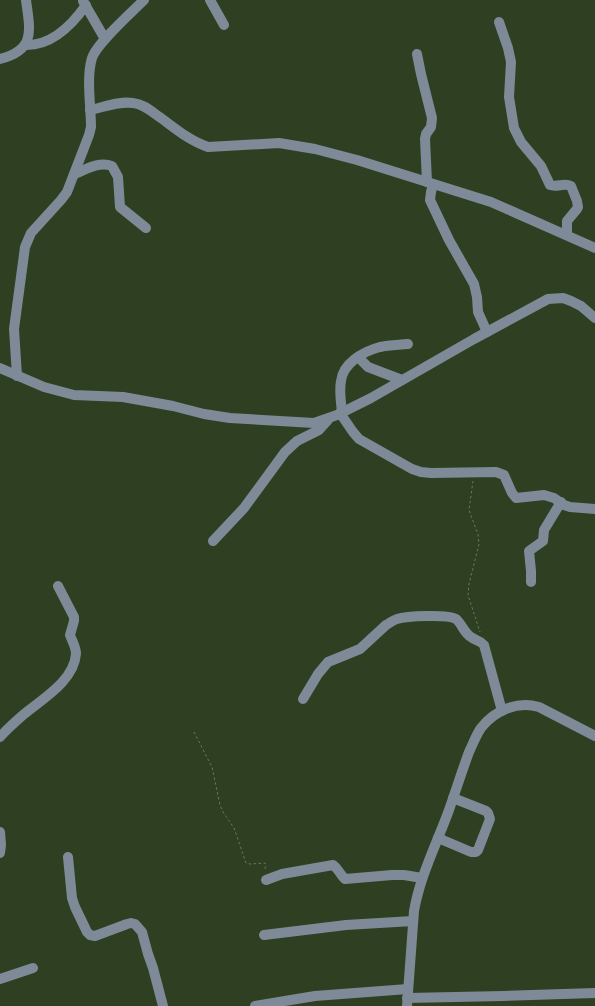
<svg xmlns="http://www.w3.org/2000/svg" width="595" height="1006" font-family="Karla,sans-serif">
<rect width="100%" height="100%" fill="#2f3f21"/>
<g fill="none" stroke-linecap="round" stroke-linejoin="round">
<g stroke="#6b795f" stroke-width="1" stroke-dasharray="2.5 2.5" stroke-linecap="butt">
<path d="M473 481 469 510 471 516 478 534 479 544 469 584 468 595 480 632"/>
<path d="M194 732 212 767 220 805 223 812 234 828 246 863 250 864 265 863 266 866 264 870"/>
</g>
<g stroke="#7e8a97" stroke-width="10">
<path d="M210 0 224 25"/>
<path d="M83 1 105 39"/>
<path d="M499 22 508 48 511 62 509 97 514 128 521 142 541 166 550 185C557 188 564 182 571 186L577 201 578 207 577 209 567 221V235"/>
<path d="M25 45C51 46 72 25 86 5"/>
<path d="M417 54 421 74 432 118 431 127 426 134 425 139 427 182"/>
<path d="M0 59C36 50 30 30 26 0"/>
<path d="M90 110C104 107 119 101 133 103 144 104 152 112 161 118 176 129 190 141 208 147L279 143 315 149 357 160 491 202 595 248"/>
<path d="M75 174C86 169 100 161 112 166L118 177 120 207 146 228"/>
<path d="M433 184 431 192 430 200 449 240 474 284 477 297 478 312 487 332"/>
<path d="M358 357 368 367 402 380"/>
<path d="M0 368 44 387 74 395 123 397 173 406 204 414 230 418 314 423 337 415 371 398 474 339 548 299 563 298 571 301 581 306 595 318"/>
<path d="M17 376 14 329 25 247 31 233 61 200 67 192 89 135 91 127C91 106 86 78 92 58 97 43 132 12 144 0"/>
<path d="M342 412C341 402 339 391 341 381 343 363 364 351 380 347 389 345 398 345 408 344"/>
<path d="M340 413 353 432 359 439 412 469 421 472 431 473 496 472 504 475 512 493 516 498 544 495 554 498 564 505 570 507 595 509"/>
<path d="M213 541 244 508 285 452 297 441 319 430 328 420"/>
<path d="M531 582V571L529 551 543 541 544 530 561 502"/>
<path d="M303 699 318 674 328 662 360 649 386 625C390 623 393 620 397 619 406 616 448 614 456 619 462 624 464 633 471 637 476 641 480 640 484 645L502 711"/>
<path d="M0 737C7 729 15 722 23 715 42 699 74 681 76 654 76 647 72 641 70 635L74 621V617L58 586"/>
<path d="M0 832 1 845 0 853"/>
<path d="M438 838 471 852H476L478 850 490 819 488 813 486 811 453 798"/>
<path d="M68 857 72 898 75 907 87 932 90 935 95 936 127 924 131 923 135 924 142 932 148 954 153 968 163 1006"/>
<path d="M266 880 282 874 333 865C339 869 340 875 345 879L392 875H404L422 878"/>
<path d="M264 935 346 925 413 921"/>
<path d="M0 979 33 968"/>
<path d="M407 998 503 996 595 993"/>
<path d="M255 1006 315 996 408 989"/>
<path d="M407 1006 414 911C420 876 437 843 449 810 456 790 462 771 469 752 473 744 476 735 481 728 495 710 517 701 539 707L595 736"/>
</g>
</g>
</svg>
